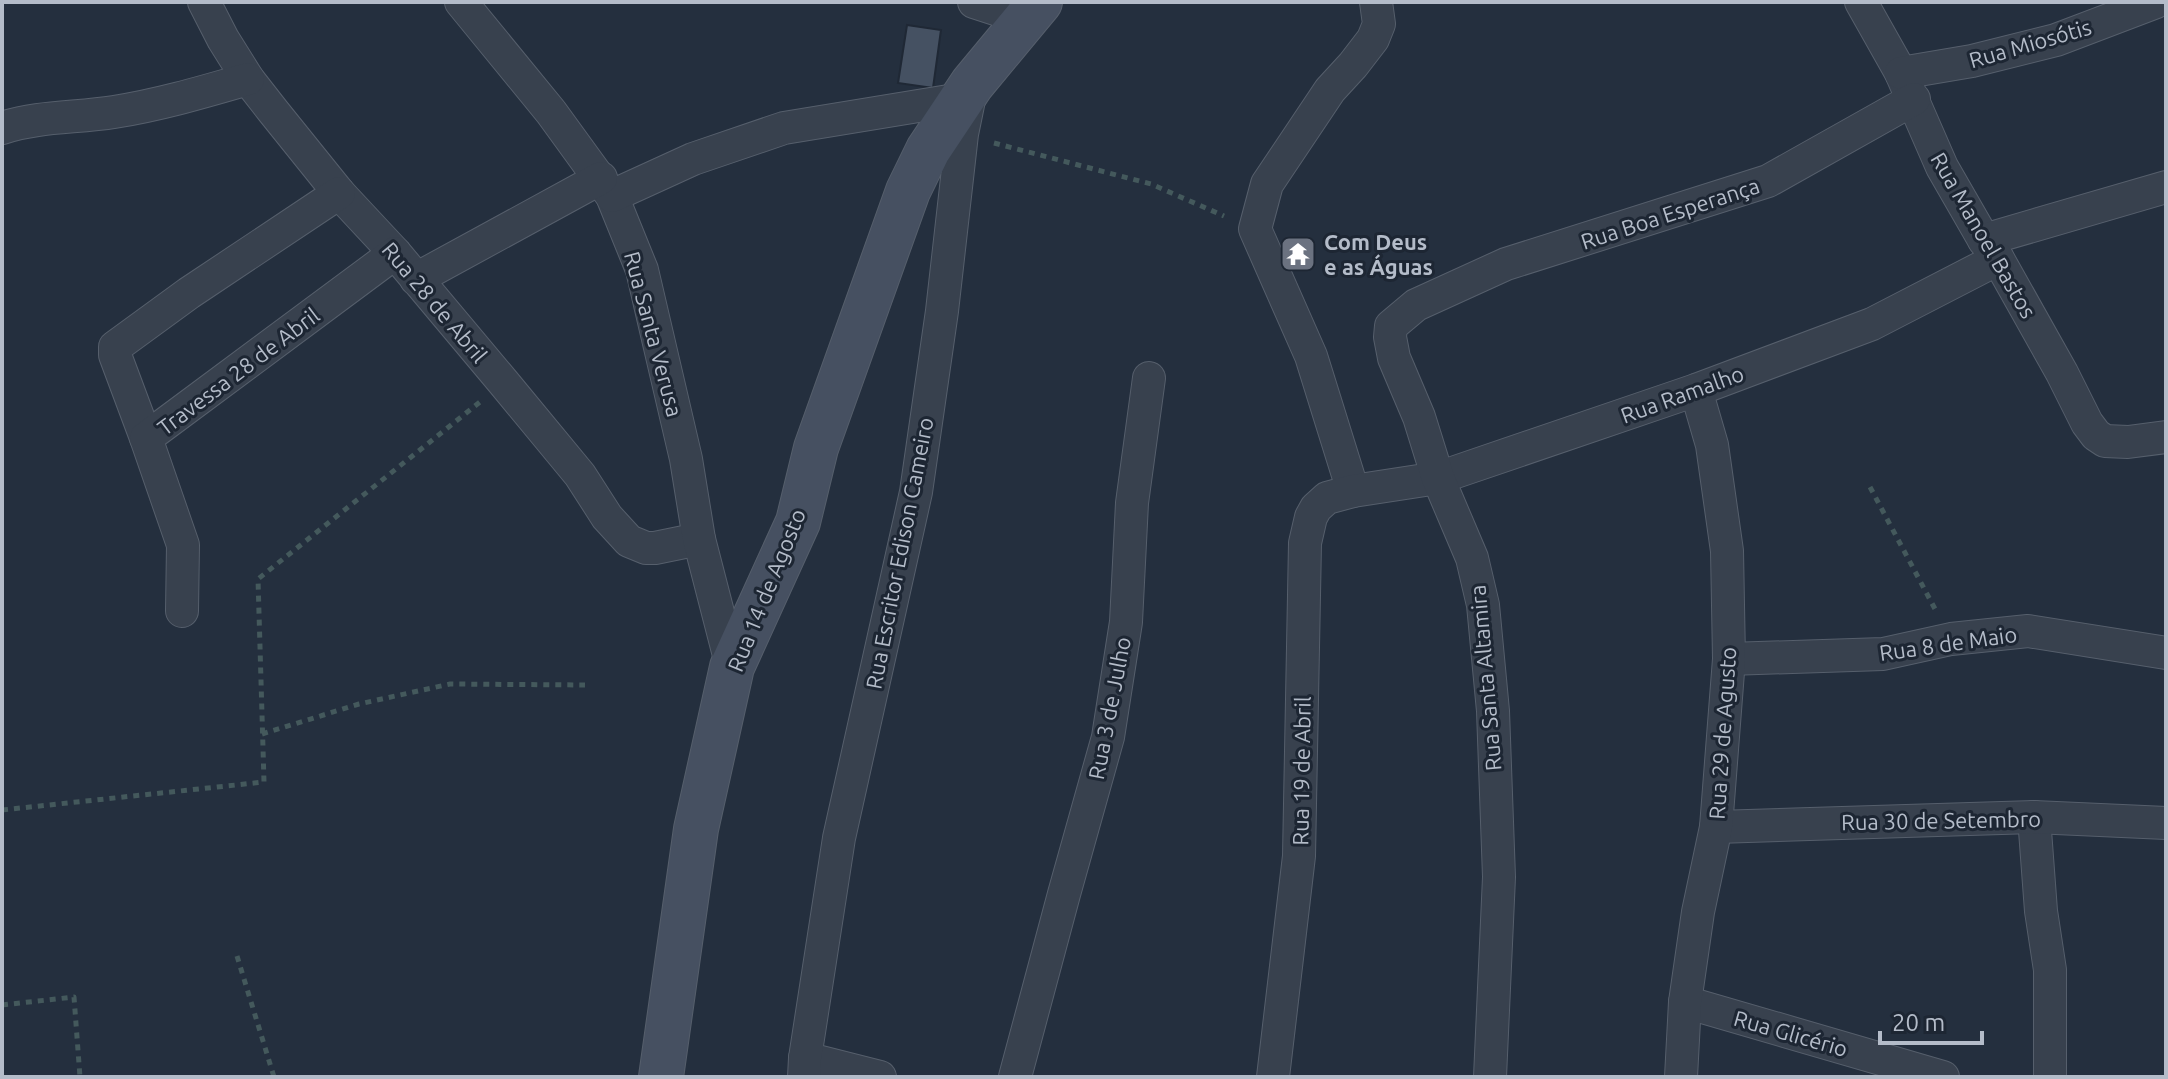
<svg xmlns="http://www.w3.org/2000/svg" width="2168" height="1079" font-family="Ubuntu,sans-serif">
<rect width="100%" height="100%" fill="#242f3e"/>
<path fill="#455162" stroke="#1f2835" stroke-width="2" d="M907 25 941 30 933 88 898 83Z"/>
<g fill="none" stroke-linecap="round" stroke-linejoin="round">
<defs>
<g id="street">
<path d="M204 2 223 39 248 79 273 111 339 193 395 253 504 383 580 475 607 517 629 541 646 548H655L699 539"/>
<path d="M461 2 551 112 612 196 642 270 686 459 699 539 732 667"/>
<path d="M974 2 1026 19"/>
<path d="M1861 2 1901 73 1942 167 1984 240 1998 259 2062 373 2087 423 2096 435 2105 441 2128 442 2166 437"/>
<path d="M1901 73 1972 61 2056 40 2156 2"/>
<path d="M2 128C38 116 76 118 114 112 159 105 203 92 248 79"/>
<path d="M612 196 693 159 784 128 961 99"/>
<path d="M1984 240 2166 187"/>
<path d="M416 279 601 178"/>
<path d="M146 438 115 355V347L189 293 339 193"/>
<path d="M1353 491 1311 356 1255 229 1267 184 1330 90 1353 65 1373 39 1379 24 1376 2"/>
<path d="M182 611 183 545 146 438 395 253"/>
<path d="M1729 659 1883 654 1951 639 2028 631 2166 653"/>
<path d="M2034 817 2041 911 2050 970V1077"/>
<path d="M1716 827 2034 817 2166 823"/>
<path d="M1685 1002 1943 1077"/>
<path d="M805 1058 880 1077"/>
<path d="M804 1077 805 1058 839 838 916 492 942 311 962 134 970 95"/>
<path d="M1015 1077 1064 894 1108 737 1126 622 1132 503 1149 378"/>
<path d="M1273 1077 1299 856 1305 543 1311 517 1316 508 1327 498 1353 491 1438 478 1696 390 1872 324 1998 259"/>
<path d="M1490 1077 1499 877 1493 711 1483 605 1472 558 1438 478 1419 417 1394 358 1390 337 1391 326 1416 305 1506 264 1768 181 1914 99"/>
<path d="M1681 1077 1685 1002 1698 912 1716 827 1729 659 1727 551 1712 445 1696 390"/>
</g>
<path id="secondary" d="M661 1077 696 829 732 667 798 522 816 448 908 191 928 150 972 84 1040 2"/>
</defs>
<use href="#street" stroke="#565f6c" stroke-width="34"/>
<use href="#secondary" stroke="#565f6c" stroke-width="46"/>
<g stroke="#44595c" stroke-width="5" stroke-dasharray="6 6" stroke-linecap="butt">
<path d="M994 143 1151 184 1224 216"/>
<path d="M1870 487 1935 609"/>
<path d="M262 734 359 704 450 684 585 685"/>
<path d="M2 810 264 782 258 579 480 402"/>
<path d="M237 956 274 1077"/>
<path d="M2 1005 74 997 80 1077"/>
</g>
<use href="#street" stroke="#38414e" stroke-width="32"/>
<use href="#secondary" stroke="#465061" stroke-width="44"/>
</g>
<defs>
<symbol id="temple-square" viewBox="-11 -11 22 22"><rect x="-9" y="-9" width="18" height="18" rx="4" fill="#6b7280" stroke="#1d2633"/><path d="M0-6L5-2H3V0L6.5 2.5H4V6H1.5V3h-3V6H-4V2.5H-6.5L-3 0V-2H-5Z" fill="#fff"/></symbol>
</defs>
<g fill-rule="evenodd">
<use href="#temple-square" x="1278" y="234" width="40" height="40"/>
</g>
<g text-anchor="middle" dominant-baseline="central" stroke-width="6" stroke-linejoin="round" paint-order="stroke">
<g font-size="22" fill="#b4bcc9" stroke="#1d2633">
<text transform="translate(2030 43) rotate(-16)">Rua Miosótis</text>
<text transform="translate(1670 213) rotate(-18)">Rua Boa Esperança</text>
<text transform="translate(1984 235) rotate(60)">Rua Manoel Bastos</text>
<text transform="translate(435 302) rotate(50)">Rua 28 de Abril</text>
<text transform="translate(654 334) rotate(75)">Rua Santa Verusa</text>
<text transform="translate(238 371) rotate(-37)">Travessa 28 de Abril</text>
<text transform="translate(1682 394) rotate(-20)">Rua Ramalho</text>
<text transform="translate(899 553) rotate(-79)">Rua Escritor Edison Cameiro</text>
<text transform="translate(766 590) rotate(-68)">Rua 14 de Agosto</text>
<text transform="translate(1948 643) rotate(-8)">Rua 8 de Maio</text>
<text transform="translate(1485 678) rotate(-95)">Rua Santa Altamira</text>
<text transform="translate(1109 708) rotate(-79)">Rua 3 de Julho</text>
<text transform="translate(1722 733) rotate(-86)">Rua 29 de Agusto</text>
<text transform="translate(1301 771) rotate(-89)">Rua 19 de Abril</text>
<text transform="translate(1941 820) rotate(-1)">Rua 30 de Setembro</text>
<text transform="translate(1791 1033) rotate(16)">Rua Glicério</text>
</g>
<g font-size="22" font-weight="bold" fill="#b4bcc9" stroke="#1d2633" text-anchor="start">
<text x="1324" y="241">Com Deus<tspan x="1324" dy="25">e as Águas</tspan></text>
</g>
</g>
<rect width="2168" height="1079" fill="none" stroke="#b4bcc9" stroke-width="8"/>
<path d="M1880 1031v12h102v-12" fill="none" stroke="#b4bcc9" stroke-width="4"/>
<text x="1892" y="1031" font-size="24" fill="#b4bcc9" stroke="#1d2633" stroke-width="6" paint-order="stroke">20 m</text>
</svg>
